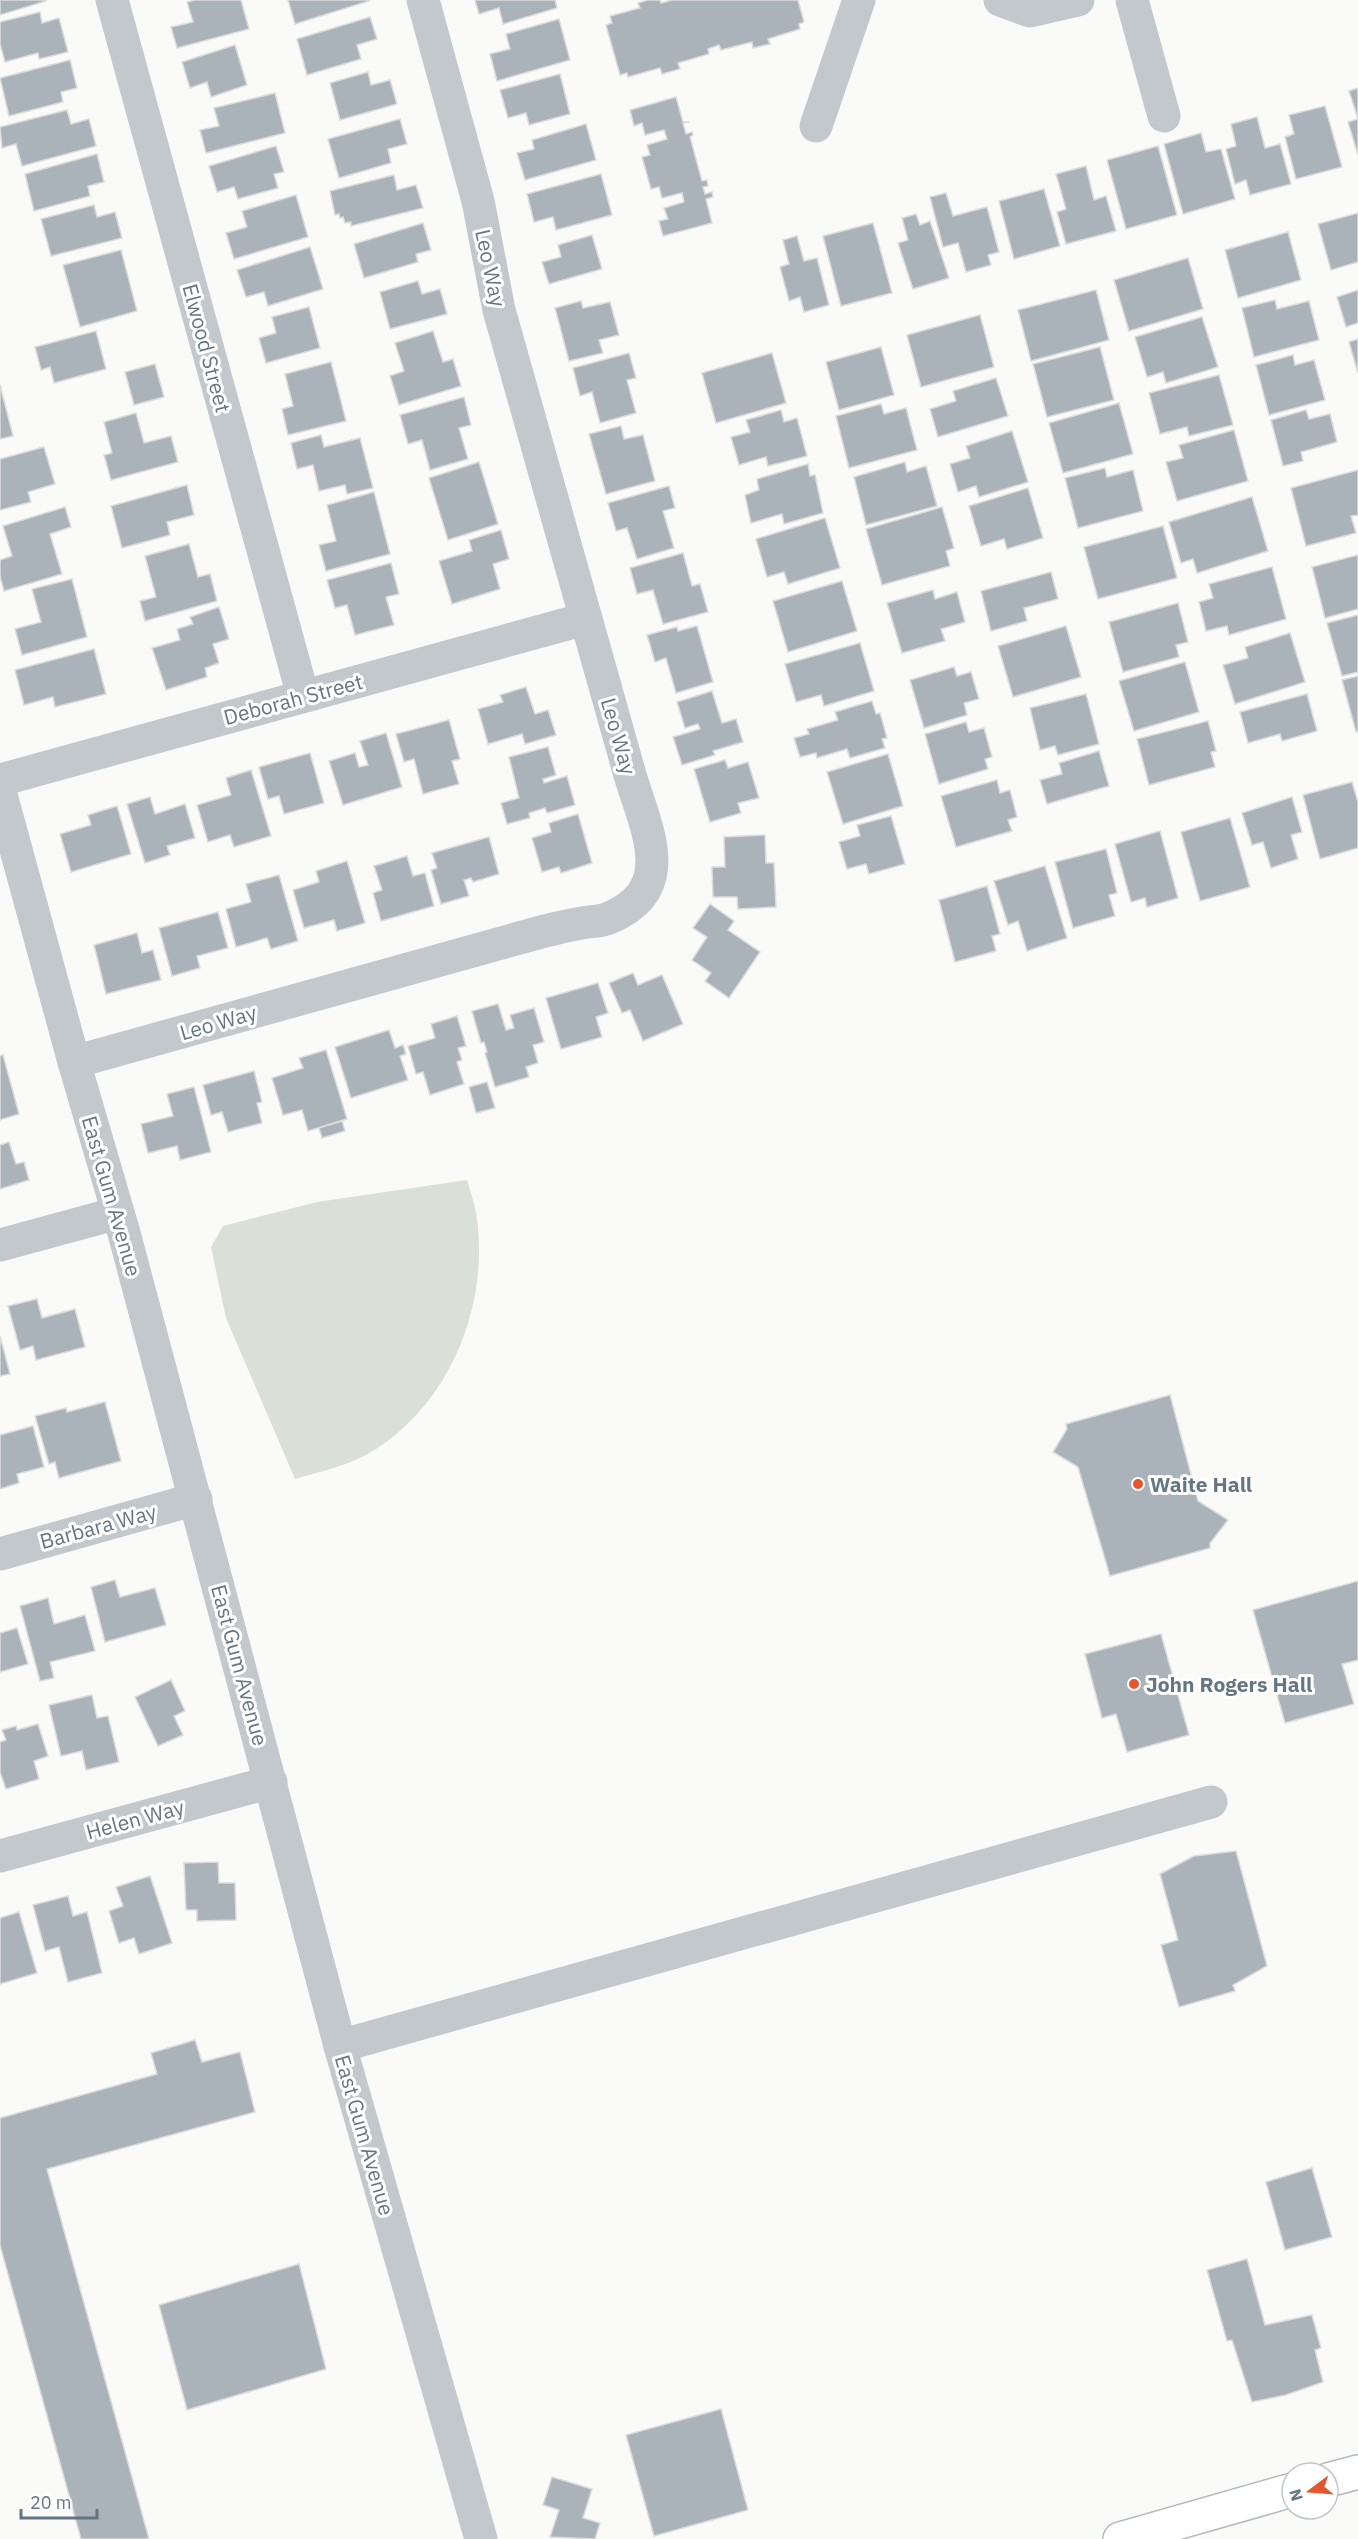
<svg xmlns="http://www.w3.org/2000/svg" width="1358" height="2539" font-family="'IBM Plex Sans',sans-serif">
<rect width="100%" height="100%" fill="#fafaf8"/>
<path fill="#dadfd7" d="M467 1180C472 1196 477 1212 478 1228 486 1312 448 1403 376 1449 352 1465 322 1471 295 1479L226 1318 211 1247 223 1226 317 1202Z"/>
<g fill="#aab3b9" stroke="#dcdcda" stroke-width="1.5">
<path d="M0 0H46V1L0 15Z"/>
<path d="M195 0H241L249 29 177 48 171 27 193 22 187 2Z"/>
<path d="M288 0H368L369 1 295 24Z"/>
<path d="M475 0H555L557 8 503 24 499 8 479 14Z"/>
<path d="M648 0H660L661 3 672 0H798L804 22 799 24 800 29 768 39 770 44 753 48 752 42 721 50 719 45 708 49 709 54 678 63 680 69 662 74 660 68 628 77 627 73 620 75 606 25 612 23 610 16 640 8 638 3Z"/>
<path d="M40 12 42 23 59 18 68 52 39 59 38 53 5 62 0 44V22Z"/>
<path d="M370 17 377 39 357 45 361 59 307 75 297 39Z"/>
<path d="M559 19 570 60 497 81 490 54 510 49 506 34Z"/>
<path d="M235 45 247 85 211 97 207 82 190 88 182 62Z"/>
<path d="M70 60 77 88 61 92 63 102 9 116 0 78Z"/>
<path d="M368 72 371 85 390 80 397 104 340 120 330 83Z"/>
<path d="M560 74 570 114 529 125 526 113 508 118 500 90Z"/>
<path d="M1358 88V155L1348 122 1358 119 1349 91Z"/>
<path d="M275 93 285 133 206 153 200 130 219 126 214 108Z"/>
<path d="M676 97 683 122H689L683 123 686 134 692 132 693 135 690 137 702 181 707 180 708 186 703 187 705 194 712 192 713 197 706 199 712 223 663 236 659 221 668 219 664 208 684 202 682 193 662 198 659 187 651 189 642 157 650 155 647 145 667 139 664 130 645 135 642 123 634 126 630 110Z"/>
<path d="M1325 106 1342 167 1296 179 1285 137 1294 134 1289 115Z"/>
<path d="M67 110 71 124 89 119 96 146 22 166 16 144 2 148 0 127Z"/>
<path d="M1257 117 1265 148 1280 144 1291 184 1250 195 1246 180 1235 184 1226 149 1236 146 1231 124Z"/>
<path d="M400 119 407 144 388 149 391 163 339 178 328 139Z"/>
<path d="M586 124 596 160 525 180 517 153 534 149 532 140Z"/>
<path d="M1201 133 1206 152 1221 149 1235 199 1183 214 1164 144Z"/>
<path d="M276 146 284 172 274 174 278 188 238 199 234 187 217 192 209 166Z"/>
<path d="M1158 146 1177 215 1126 229 1107 160Z"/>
<path d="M97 154 104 182 88 186 90 196 34 211 25 174Z"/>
<path d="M1086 166 1094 200 1106 196 1116 231 1066 244 1057 212 1066 209 1056 174Z"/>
<path d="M601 174 612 215 556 230 553 217 534 222 527 194Z"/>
<path d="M394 175 397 190 416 185 423 208 351 226V222L345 223 343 217 340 218 339 214 335 215 330 191Z"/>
<path d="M1044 189 1060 246 1014 259 999 201Z"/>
<path d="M946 193 953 216 987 207 999 252 988 255 991 265 966 272 958 243 943 247 930 197Z"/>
<path d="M296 195 308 237 234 259 226 233 247 227 242 211Z"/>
<path d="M94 205 97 217 115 212 122 238 51 256 41 219Z"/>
<path d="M1358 213V262L1331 270 1318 224Z"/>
<path d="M916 214 920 225 930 221 949 278 913 289 898 243 908 240 902 218Z"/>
<path d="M423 223 431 250 416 254 418 262 364 278 354 244Z"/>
<path d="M873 223 892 293 841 306 823 236Z"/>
<path d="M1288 232 1301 280 1238 298 1225 250Z"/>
<path d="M592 235 602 269 549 284 542 262 561 257 558 245Z"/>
<path d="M797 236 804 261 817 258 829 305 804 312 800 297 789 301 780 267 789 264 783 240Z"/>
<path d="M310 247 323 289 268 306 264 292 246 297 237 270Z"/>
<path d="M121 250 137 311 80 327 63 265Z"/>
<path d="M1188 258 1203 309 1129 331 1114 280Z"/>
<path d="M418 281 422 294 440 289 447 314 390 329 380 292Z"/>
<path d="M1096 290 1109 340 1031 361 1018 310Z"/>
<path d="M1358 290V323L1346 327 1337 297Z"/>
<path d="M1275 300 1277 309 1309 301 1319 340 1254 357 1242 308Z"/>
<path d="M581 301 583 308 610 302 619 335 599 340 603 353 569 361 555 308Z"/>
<path d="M309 307 320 348 266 363 259 338 276 333 272 317Z"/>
<path d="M980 315 994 367 921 387 907 335Z"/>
<path d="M1202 317 1218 367 1166 383 1163 372 1147 377 1135 337Z"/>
<path d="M96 331 106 369 54 383 50 367 41 370 35 347Z"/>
<path d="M433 331 443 362 453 359 461 386 399 405 390 376 404 371 395 343Z"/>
<path d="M1358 339V373L1349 342Z"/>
<path d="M881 347 894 395 839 410 826 362Z"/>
<path d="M1100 347 1114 400 1047 417 1033 364Z"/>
<path d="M629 353 636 378 627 380 636 413 600 423 592 392 580 396 573 368Z"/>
<path d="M772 353 786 403 716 423 702 373Z"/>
<path d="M1293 355 1295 365 1314 360 1325 400 1269 415 1256 365Z"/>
<path d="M331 362 346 421 288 435 282 409 293 406 285 374Z"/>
<path d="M155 364 164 397 134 405 125 372Z"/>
<path d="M1219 375 1233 425 1189 436 1187 427 1160 434 1149 393Z"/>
<path d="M996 378 1008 416 938 437 930 409 956 401 953 391Z"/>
<path d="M0 385 13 436 0 439Z"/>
<path d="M464 397 471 425 459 428 468 459 430 470 422 440 408 444 400 415Z"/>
<path d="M1119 403 1133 454 1063 473 1049 423Z"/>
<path d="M881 404 884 414 906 408 917 450 849 468 836 416Z"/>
<path d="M781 410 784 422 797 418 807 456 768 466 766 457 739 465 731 437 750 432 746 420Z"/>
<path d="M1306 410 1309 419 1330 414 1337 442 1301 452 1303 461 1283 466 1271 420Z"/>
<path d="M136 413 144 443 171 436 178 462 111 480 104 455 112 453 104 422Z"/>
<path d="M621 426 624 439 643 435 655 481 606 494 589 434Z"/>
<path d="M1234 430 1248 481 1177 501 1166 462 1183 458 1179 445Z"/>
<path d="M1012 431 1028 482 979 497 976 486 958 492 950 464 970 458 966 446Z"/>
<path d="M321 435 324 447 360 438 373 488 347 494 345 485 319 491 313 465 297 469 291 443Z"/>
<path d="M44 447 55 484 28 492 31 502 0 510V459Z"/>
<path d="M479 462 498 524 448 540 429 478Z"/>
<path d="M905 462 907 472 926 466 937 506 866 525 854 477Z"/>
<path d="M808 464 810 476 815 475 823 513 784 524 782 514 751 523 745 495 759 490 757 479Z"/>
<path d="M1105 468 1107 477 1133 470 1143 511 1078 528 1065 478Z"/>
<path d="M1358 470V515L1351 516 1356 533 1306 546 1291 488Z"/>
<path d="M187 485 194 515 167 522 170 535 122 548 111 506Z"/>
<path d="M669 486 675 508 663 511 674 548 637 559 627 528 616 531 608 503Z"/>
<path d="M1028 488 1043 538 1007 549 1004 539 981 546 969 506Z"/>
<path d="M374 492 390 554 326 571 319 545 336 541 327 505Z"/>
<path d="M1252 497 1268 551 1197 573 1193 559 1181 563 1169 522Z"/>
<path d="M65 507 71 527 50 534 62 574 4 591 0 576V560L12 556 3 526Z"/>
<path d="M942 507 954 548 946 551 950 566 882 585 866 529Z"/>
<path d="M825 518 840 568 788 584 784 572 767 577 756 539Z"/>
<path d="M1163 526 1177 578 1098 599 1084 547Z"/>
<path d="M501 530 509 559 493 564 500 589 452 604 439 561 472 551 469 540Z"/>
<path d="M189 544 198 577 210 574 217 601 145 621 140 601 156 597 145 556Z"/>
<path d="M683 553 692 586 700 584 708 612 663 624 653 590 637 594 630 568Z"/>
<path d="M1358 555V609L1325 618 1312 567Z"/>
<path d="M391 563 399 594 386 597 394 625 355 635 347 605 335 608 327 580Z"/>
<path d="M1272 567 1286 619 1229 635 1227 626 1206 631 1199 602 1213 598 1209 584Z"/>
<path d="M1051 572 1058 599 1024 608 1027 621 991 631 981 591Z"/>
<path d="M72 579 87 637 22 655 15 629 41 622 32 589Z"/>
<path d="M842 581 857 631 788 652 773 601Z"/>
<path d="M933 590 935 599 957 592 965 622 941 629 945 641 902 653 887 603Z"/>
<path d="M1178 603 1188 642 1176 645 1179 657 1123 672 1109 622Z"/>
<path d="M219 607 229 639 213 644 219 663 205 668 207 677 166 690 152 648 180 640 177 629 193 624 190 617Z"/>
<path d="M1358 615V672L1342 676 1327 623Z"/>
<path d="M697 626 713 682 676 693 666 658 655 662 647 635 677 627 678 631Z"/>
<path d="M1066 626 1081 677 1013 697 998 646Z"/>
<path d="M1290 633 1305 682 1235 704 1223 665 1248 658 1245 647Z"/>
<path d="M860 643 874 691 824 706 821 695 796 702 785 664Z"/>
<path d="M94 649 106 694 55 707 53 697 24 705 15 670Z"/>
<path d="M1185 662 1199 712 1134 731 1119 681Z"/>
<path d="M954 667 957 676 971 672 979 699 964 703 967 715 924 728 910 680Z"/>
<path d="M1358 676V731L1356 732 1342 680Z"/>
<path d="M526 687 535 714 548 710 556 735 525 744 522 734 488 744 478 709 503 702 500 695Z"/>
<path d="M712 691 722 723 736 719 743 742 713 751 715 755 682 765 673 737 700 729 698 724 685 728 677 702Z"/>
<path d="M1086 694 1099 744 1058 755 1055 746 1040 750 1030 708Z"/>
<path d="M1307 694 1317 731 1282 741 1280 734 1248 743 1240 712Z"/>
<path d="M872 701 876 714 880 713 887 738 882 739 885 748 850 758 847 749 817 758 816 753 800 757 794 738 809 734 807 729 838 720 835 712Z"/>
<path d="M449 720 460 759 452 761 459 784 423 794 414 759 404 762 396 734Z"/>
<path d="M1208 721 1216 751 1211 752 1215 767 1149 785 1137 739Z"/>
<path d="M966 722 969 732 984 728 992 757 985 759 988 769 939 784 925 734Z"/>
<path d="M386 733 402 787 343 805 329 761 355 753 359 767 368 765 360 741Z"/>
<path d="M548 747 556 775 543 779 544 783 567 776 575 805 547 813 545 808 529 813 530 818 507 824 501 803 519 798 509 757Z"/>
<path d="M1099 751 1109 786 1047 804 1040 780 1062 774 1059 763Z"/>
<path d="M310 753 324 803 284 814 279 796 268 799 259 767Z"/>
<path d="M888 754 903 806 843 824 827 772Z"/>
<path d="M725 760 728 768 748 762 759 798 738 803 741 813 710 822 694 769Z"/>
<path d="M251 770 271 836 234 847 230 835 208 842 197 805 231 795 226 778Z"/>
<path d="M997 780 1000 793 1010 790 1017 817 1008 820 1012 831 956 847 941 796Z"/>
<path d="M1352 782 1358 802V848L1320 859 1303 795Z"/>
<path d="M150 797 155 814 185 804 195 838 167 846 170 855 145 863 127 804Z"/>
<path d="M1292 797 1302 832 1291 835 1298 859 1271 868 1263 842 1252 845 1242 813Z"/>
<path d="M117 806 131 854 71 872 60 834 91 825 88 815Z"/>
<path d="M578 814 592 863 561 873 559 867 542 872 532 838 551 832 549 823Z"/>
<path d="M891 816 905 864 869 874 866 864 847 869 839 842 860 836 857 825Z"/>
<path d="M1230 818 1250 887 1200 901 1181 832Z"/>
<path d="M1160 831 1178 898 1147 907 1145 898 1131 902 1115 844Z"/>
<path d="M765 835 766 863H774L776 907 738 909 737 897H713L712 867H725L724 837Z"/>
<path d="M489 837 499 874 473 882 471 878 464 880 469 896 441 904 431 870 437 868 432 853Z"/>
<path d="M1106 849 1117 893 1109 895 1115 916 1073 928 1055 862Z"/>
<path d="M407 856 413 876 425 873 434 906 381 921 373 893 382 890 374 866Z"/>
<path d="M347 861 365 923 337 931 334 920 304 928 293 890 319 882 316 871Z"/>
<path d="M1045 866 1067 938 1027 951 1018 921 1008 925 994 881Z"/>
<path d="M279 875 298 941 271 949 267 938 236 947 226 909 251 902 246 884Z"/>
<path d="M987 886 1000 934 992 936 996 951 955 962 939 900Z"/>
<path d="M710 904 734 921 728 930 760 952 729 998 705 981 711 973 692 960 707 937 693 928Z"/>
<path d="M218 912 228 948 197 956 200 968 172 976 159 928Z"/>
<path d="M137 933 142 953 153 950 161 980 106 994 94 945Z"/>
<path d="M633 973 638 985 662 975 683 1024 643 1041 630 1010 622 1013 609 983Z"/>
<path d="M598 983 608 1013 596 1017 602 1037 561 1049 546 998Z"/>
<path d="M498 1004 506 1030 514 1028 510 1015 534 1008 544 1042 533 1045 538 1063 526 1067 529 1077 495 1087 485 1053 487 1052 484 1042 481 1043 472 1011Z"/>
<path d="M457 1016 466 1046 458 1048 462 1060 457 1062 464 1084 430 1095 423 1072 416 1074 408 1046 435 1038 431 1024Z"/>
<path d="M389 1030 395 1048 403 1045 406 1054 400 1056 408 1080 351 1098 335 1047Z"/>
<path d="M326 1050 347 1119 308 1131 302 1110 283 1115 272 1078 303 1068 299 1058Z"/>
<path d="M3 1055 19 1114 0 1120V1056Z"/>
<path d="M254 1071 262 1102 257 1103 262 1123 228 1132 222 1112 211 1115 203 1085Z"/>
<path d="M487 1082 495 1108 476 1113 469 1087Z"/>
<path d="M194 1087 211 1152 180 1160 177 1146 148 1153 141 1124 173 1116 167 1094Z"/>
<path d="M342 1121 345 1131 322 1138 319 1128Z"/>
<path d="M9 1142 16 1164 24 1162 29 1180 0 1189V1145Z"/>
<path d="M37 1299 42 1318 75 1309 85 1347 36 1360 33 1346 20 1350 8 1306Z"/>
<path d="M0 1336 10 1374 0 1376Z"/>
<path d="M1170 1395 1198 1501 1228 1520 1210 1543V1548L1110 1576 1078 1467 1053 1452 1067 1429 1066 1424Z"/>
<path d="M105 1402 121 1461 59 1478 55 1462 49 1464 35 1416 66 1408 67 1412Z"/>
<path d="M33 1426 44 1467 17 1474 19 1483 0 1489V1435Z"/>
<path d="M115 1580 120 1597 155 1588 166 1625 105 1642 91 1587Z"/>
<path d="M1358 1581V1660L1342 1664 1354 1704 1285 1723 1253 1610Z"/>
<path d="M48 1598 54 1624 85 1615 95 1651 50 1662 54 1678 40 1681 20 1606Z"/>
<path d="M17 1628 28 1664 0 1672V1633Z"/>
<path d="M1161 1634 1189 1735 1127 1752 1116 1714 1102 1718 1085 1654Z"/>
<path d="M171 1680 185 1711 174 1716 183 1735 158 1746 135 1697Z"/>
<path d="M92 1695 97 1718 108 1716 119 1762 86 1770 82 1751 61 1756 49 1705Z"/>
<path d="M38 1724 48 1756 34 1761 39 1779 6 1789 0 1772V1742L6 1740 2 1730 16 1726 17 1730Z"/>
<path d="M1236 1851 1267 1966 1233 1985 1235 1991 1179 2007 1161 1945 1178 1940 1160 1874 1194 1856Z"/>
<path d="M218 1862 219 1883H235L236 1920 197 1921V1910H186L184 1863Z"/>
<path d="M150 1876 172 1943 139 1954 134 1938 119 1943 109 1911 123 1906 116 1887Z"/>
<path d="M68 1896 73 1916 87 1912 102 1973 68 1982 59 1947 45 1951 33 1905Z"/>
<path d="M19 1912 37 1973 0 1984V1918Z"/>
<path d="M195 2040 202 2062 240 2052 255 2112 47 2169 149 2539H81L0 2245V2118L157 2074 151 2053Z"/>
<path d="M1312 2168 1332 2237 1285 2250 1266 2182Z"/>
<path d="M1247 2259 1265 2325 1312 2315 1321 2348 1315 2350 1323 2382 1286 2395 1252 2402 1232 2340 1227 2341 1207 2270Z"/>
<path d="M299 2264 326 2369 187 2410 159 2305Z"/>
<path d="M721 2409 748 2510 654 2536 626 2435Z"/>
<path d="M552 2477 592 2489 583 2518 600 2523 595 2539 550 2537 559 2510 543 2505Z"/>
</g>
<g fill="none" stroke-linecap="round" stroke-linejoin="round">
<defs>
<g id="major">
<path d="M1328 2480 1358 2472"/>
<path d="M1120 2539 1292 2490"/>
</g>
</defs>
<use href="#major" stroke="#b5babe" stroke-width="36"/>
<g stroke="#c3c8cc" stroke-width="33">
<path d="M112 0 303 696"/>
<path d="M1000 0 1030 11 1078 0"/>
<path d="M1132 0 1164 116"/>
<path d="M816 126 859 0"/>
<path d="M0 780 585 619"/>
<path d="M0 791 74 1062 124 1233 340 2046 481 2539"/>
<path d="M74 1062 541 932C554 929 568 925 582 923 590 921 601 922 609 918 679 889 646 829 630 775L499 310 478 201 423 0"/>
<path d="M0 1245 118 1213"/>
<path d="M0 1554 196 1499"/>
<path d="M0 1856 271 1782"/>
<path d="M340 2046 1211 1802"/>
</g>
<use href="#major" stroke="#fff" stroke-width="33"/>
</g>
<g fill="#e4572e" stroke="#fff" stroke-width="2">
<circle cx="1138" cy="1484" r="6"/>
<circle cx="1134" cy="1684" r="6"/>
</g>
<g text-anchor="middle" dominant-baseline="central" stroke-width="6" stroke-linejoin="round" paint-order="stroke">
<g font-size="21" fill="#657683" stroke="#fff">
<text transform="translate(491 268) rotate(78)">Leo Way</text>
<text transform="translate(207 348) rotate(75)">Elwood Street</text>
<text transform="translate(293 699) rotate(-15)">Deborah Street</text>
<text transform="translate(619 736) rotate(74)">Leo Way</text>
<text transform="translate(218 1022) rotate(-16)">Leo Way</text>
<text transform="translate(112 1196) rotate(74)">East Gum Avenue</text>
<text transform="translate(98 1526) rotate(-15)">Barbara Way</text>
<text transform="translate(240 1665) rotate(75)">East Gum Avenue</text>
<text transform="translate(135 1819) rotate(-15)">Helen Way</text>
<text transform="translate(365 2135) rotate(74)">East Gum Avenue</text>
</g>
<g font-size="21" font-weight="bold" fill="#657683" stroke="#fff" text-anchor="start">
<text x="1150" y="1484">Waite Hall</text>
<text x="1146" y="1684">John Rogers Hall</text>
</g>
</g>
<g transform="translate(1310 2491) rotate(254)"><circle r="28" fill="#ffffff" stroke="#c1c8cd" stroke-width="1.5"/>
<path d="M0-4.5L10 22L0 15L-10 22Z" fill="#e4572e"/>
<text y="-9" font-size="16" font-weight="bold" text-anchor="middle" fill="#657683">N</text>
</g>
<path d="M21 2509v9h76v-9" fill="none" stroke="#657683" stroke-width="3"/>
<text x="30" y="2509" font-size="18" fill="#657683" stroke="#ffffff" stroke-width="4.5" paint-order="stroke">20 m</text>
</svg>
